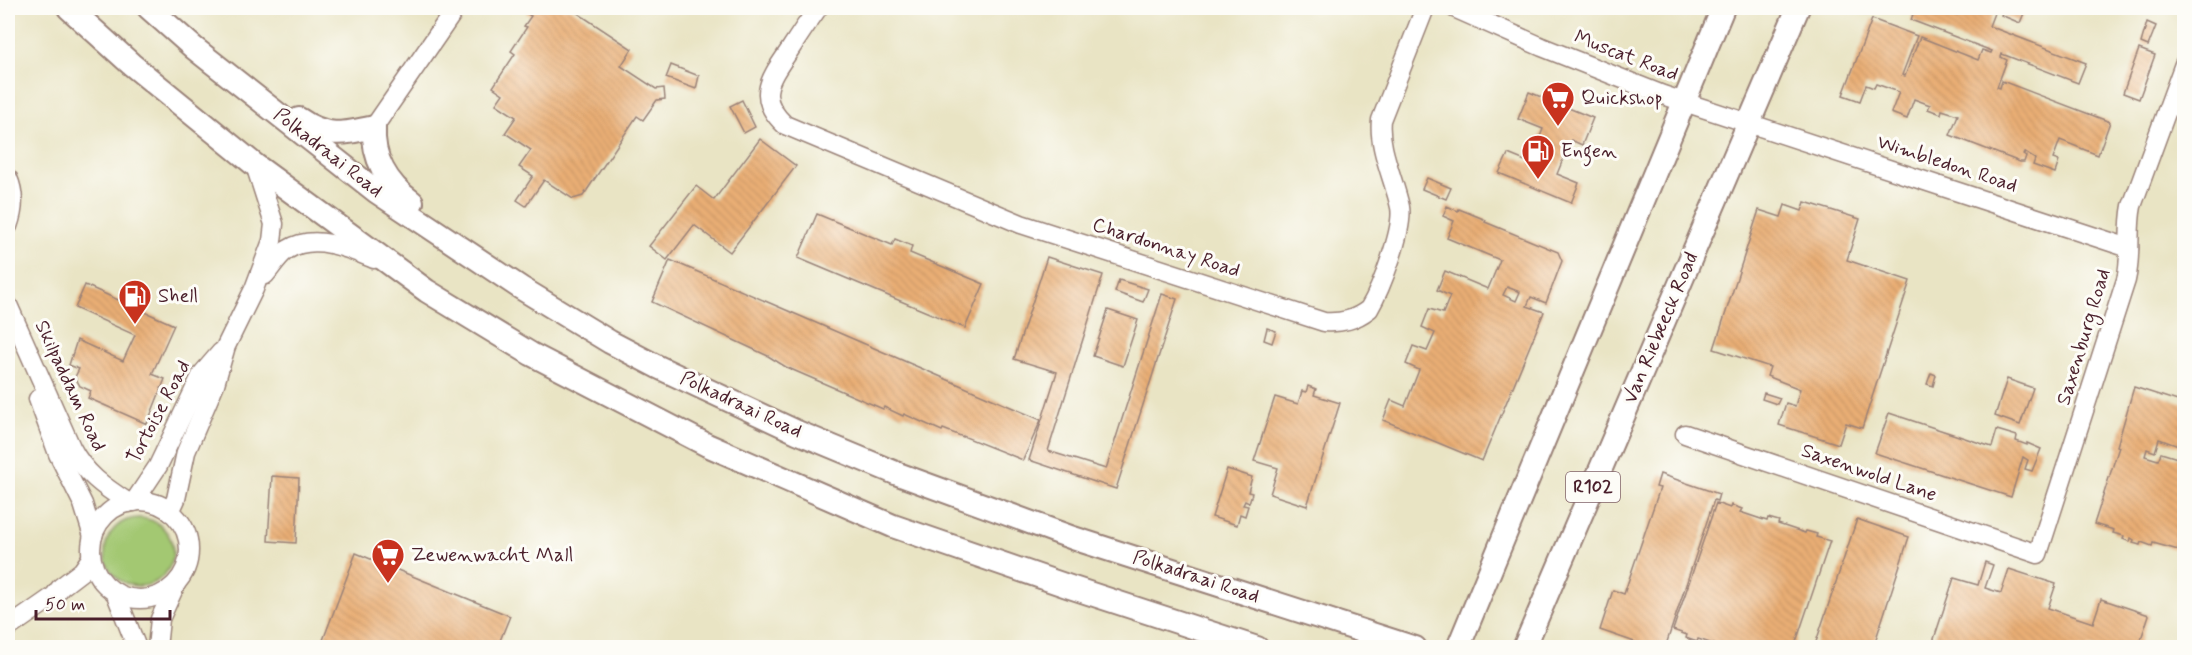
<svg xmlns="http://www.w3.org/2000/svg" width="2192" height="655" font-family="Mynerve,sans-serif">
<defs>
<pattern id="building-back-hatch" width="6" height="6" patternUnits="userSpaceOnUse" patternTransform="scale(1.5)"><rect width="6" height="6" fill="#e9ae74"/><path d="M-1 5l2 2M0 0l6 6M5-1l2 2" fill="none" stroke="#c99565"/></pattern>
</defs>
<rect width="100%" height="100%" fill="#fdfcf7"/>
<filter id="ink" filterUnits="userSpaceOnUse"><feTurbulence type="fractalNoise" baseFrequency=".0167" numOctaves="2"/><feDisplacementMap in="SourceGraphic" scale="12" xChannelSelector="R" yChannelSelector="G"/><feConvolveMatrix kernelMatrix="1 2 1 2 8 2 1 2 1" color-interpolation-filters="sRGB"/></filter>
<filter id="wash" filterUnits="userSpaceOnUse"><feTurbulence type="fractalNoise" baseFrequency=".008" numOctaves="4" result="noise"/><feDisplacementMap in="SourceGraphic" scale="24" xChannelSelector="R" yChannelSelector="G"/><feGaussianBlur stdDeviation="1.35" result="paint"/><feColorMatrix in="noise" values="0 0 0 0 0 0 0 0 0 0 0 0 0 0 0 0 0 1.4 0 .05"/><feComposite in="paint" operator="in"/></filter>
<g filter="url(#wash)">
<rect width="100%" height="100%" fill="#e9e4c4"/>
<circle fill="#a3c872" stroke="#76744e" stroke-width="1.5" cx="139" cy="552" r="34"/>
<g id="blocks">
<g fill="url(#building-back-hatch)" fill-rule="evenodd">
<path d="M530 8H570L632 49 621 66 656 89 664 88 665 99 657 100 643 120 637 116 583 196 573 199 544 180 526 206 517 200 533 176 519 167 531 150 505 133 516 117 496 104 503 94 493 87 515 54 511 51 527 27 524 26 531 16 526 13Z"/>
<path d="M1895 8H1957L1955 14 1957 15 1960 8H1996L1989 26 2086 63 2078 83 2002 54 2001 57 2007 60 1997 87 2000 88 2002 81 2110 122 2098 155 2060 140 2053 159 2059 161 2055 173 2033 165 2035 159 2024 152 2023 154 2026 156 2024 162H2020L1950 135 1958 115 1942 110 1941 114 1928 109 1930 105 1914 99 1907 119 1891 113 1899 92 1876 84 1874 88 1866 85 1860 101 1843 95 1872 19 1917 36 1902 75 1905 76 1920 37 1978 60 1982 50 1991 53 1992 51 1911 20 1913 14Z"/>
<path d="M2004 8H2026L2020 23 2001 15Z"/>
<path d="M2147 22 2156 26 2148 46 2141 43Z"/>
<path d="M2139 49 2155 55 2139 99 2123 93Z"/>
<path d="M671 65 699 76 696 89 666 78Z"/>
<path d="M1529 92 1593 118 1582 145 1571 140 1557 174 1579 183 1571 203 1499 173 1508 154 1530 163 1543 129 1518 119Z"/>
<path d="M742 100 755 127 744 133 730 106Z"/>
<path d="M760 139 796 166 730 252 694 225 667 260 649 246 696 186 714 200Z"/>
<path d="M1427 178 1451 188 1446 199 1422 189Z"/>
<path d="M1805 202 1860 219 1847 260 1910 281 1862 428 1846 423 1839 444 1779 425 1786 403 1795 406 1800 389 1767 376 1770 367 1714 349 1759 210 1781 217 1785 205 1802 211Z"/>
<path d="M1447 206 1458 211 1459 209 1486 220 1485 222 1558 252 1562 261 1546 303 1531 297 1527 306 1544 312 1482 461 1383 420 1391 400 1405 406 1419 370 1406 364 1413 346 1427 351 1435 333 1422 327 1429 309 1443 313 1450 296 1437 290 1445 271 1488 289 1500 260 1447 238 1454 221 1443 216ZM1507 287 1520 292 1516 301 1503 295Z"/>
<path d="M817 214 892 245 895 239 912 246 910 253 984 284 965 328 798 258Z"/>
<path d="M1047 257 1103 275 1048 451 1106 469 1162 294 1177 299 1116 489 1029 460 1057 372 1014 359Z"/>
<path d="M670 260 1041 420 1023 460 963 436V437L943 429 942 431 904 414 903 416 884 407 883 409 786 367 768 356 652 302Z"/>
<path d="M1119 280 1148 289 1143 302 1115 292Z"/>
<path d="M85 285 174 325 152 374 165 379 147 424 88 398 91 391 80 386 75 377 79 369 69 365 77 340 123 361 135 335 75 308Z"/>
<path d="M1108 310 1138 320 1123 366 1093 356Z"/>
<path d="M1267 328 1276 331 1272 343 1264 340Z"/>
<path d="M1931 373 1936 375 1933 386 1927 384Z"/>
<path d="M2007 379 2033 388 2020 425 1995 416Z"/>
<path d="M1308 386 1316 389 1314 395 1340 403 1307 506 1270 494 1278 468 1254 461 1275 397 1298 404 1302 391 1306 392Z"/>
<path d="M2134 387 2184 403V448L2159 439 2155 452 2147 449 2145 456 2158 460 2161 453 2184 460V542L2182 551 2153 543 2152 546 2141 542 2140 545 2133 543 2134 540 2131 538 2130 542 2123 539 2124 536 2113 533 2114 530 2094 524 2119 447 2117 446Z"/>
<path d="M1764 393 1780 398 1777 404 1762 399Z"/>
<path d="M1889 413 1992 447 1997 430 2017 436 2016 441 2027 445V443L2041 449 2032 471 2025 469 2028 460 2023 457 2011 497 1875 453Z"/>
<path d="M1227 469 1252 477 1248 492 1252 493 1249 503 1245 501 1243 505 1248 506 1245 516 1240 514 1237 525 1212 517Z"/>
<path d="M1660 474 1719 494 1717 501 1714 500 1665 648H1652L1600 630 1613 590 1624 594 1660 488 1656 487Z"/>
<path d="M272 476 299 478 296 543 268 541Z"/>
<path d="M1716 503 1730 508 1731 505 1742 509 1740 512 1767 521 1768 518 1779 521 1778 524 1805 533 1806 531 1817 534 1816 537 1830 541 1794 648H1725L1698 639 1697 642 1686 638 1687 635 1673 630Z"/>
<path d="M1857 519 1909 537 1873 648H1814Z"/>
<path d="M356 553 510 616 497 648H320Z"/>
<path d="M1985 562 1993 565 1985 588 2001 593 2009 569 2056 584 2048 608 2093 623 2101 599 2149 615 2138 648H1931L1954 578 1978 585Z"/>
<path d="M2160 641 2180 647V648H2158Z"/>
</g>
</g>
</g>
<g filter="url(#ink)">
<use href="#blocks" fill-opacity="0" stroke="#9a8278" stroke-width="1.5"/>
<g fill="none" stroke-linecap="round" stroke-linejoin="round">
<defs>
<g id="minor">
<path d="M818 8C808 22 798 37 789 51 770 79 755 97 785 125L1021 224 1324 322C1342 323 1355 320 1369 309 1381 289 1404 229 1400 207 1394 179 1378 148 1381 120L1425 8"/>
<path d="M1454 8 1542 47 1663 95 2129 248"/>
<path d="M374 127 456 8"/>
<path d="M8 178C15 194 14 210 8 226"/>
<path d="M265 275C272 267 278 256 287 250 314 233 348 248 374 259"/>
<path d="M8 305 71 447C84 473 104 487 129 503"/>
<path d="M38 399 58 454 83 504 93 536"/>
<path d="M1685 434 2038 554 2126 280C2132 255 2127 230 2132 206L2184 64"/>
<circle cx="140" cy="550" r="49"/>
<path d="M134 502 158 466 202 374 221 352"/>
<path d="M170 512 176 499 186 452 215 384 226 346 254 289 272 241 274 224 255 165"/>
<path d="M115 592 137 648"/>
<path d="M8 628 54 596 61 587 82 571 91 558"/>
<path d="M157 648 160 619 176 584"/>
</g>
<g id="major">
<path d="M69 8 131 64 255 165 427 291 531 354 707 445 893 526 1070 587 1257 648"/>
<path d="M149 8 194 48 377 192 521 288 610 342 658 367 797 432 898 474 1073 538 1415 648"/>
<path d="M299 119C326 138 343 134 374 127 372 158 387 184 412 202"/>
<path d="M1458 648 1723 8"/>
<path d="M1524 648 1798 8"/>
</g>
</defs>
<use href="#minor" stroke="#9a8278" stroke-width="21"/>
<use href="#major" stroke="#9a8278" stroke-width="26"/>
<use href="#minor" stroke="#fff" stroke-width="18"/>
<use href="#major" stroke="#fff" stroke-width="22"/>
</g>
</g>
<defs>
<symbol id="supermarket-pin" viewBox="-11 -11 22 30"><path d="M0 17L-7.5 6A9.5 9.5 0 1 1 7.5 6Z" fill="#c8321e" stroke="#fdfcf7"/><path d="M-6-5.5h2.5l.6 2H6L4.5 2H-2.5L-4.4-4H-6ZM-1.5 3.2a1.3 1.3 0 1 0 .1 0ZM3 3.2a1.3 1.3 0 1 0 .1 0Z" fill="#fff"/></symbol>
<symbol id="fuel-pin" viewBox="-11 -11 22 30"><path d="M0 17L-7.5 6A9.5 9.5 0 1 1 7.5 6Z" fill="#c8321e" stroke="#fdfcf7"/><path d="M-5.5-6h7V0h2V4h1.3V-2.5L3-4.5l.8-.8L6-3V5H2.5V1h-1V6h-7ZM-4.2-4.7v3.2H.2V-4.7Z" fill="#fff"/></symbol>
</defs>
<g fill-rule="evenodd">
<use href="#supermarket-pin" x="1539" y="79" width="38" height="52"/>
<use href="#fuel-pin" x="1519" y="132" width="38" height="52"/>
<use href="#fuel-pin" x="116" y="277" width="38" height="52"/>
<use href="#supermarket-pin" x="369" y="536" width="38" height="52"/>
</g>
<g text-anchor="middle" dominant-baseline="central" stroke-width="6" stroke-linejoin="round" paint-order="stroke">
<rect fill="#fdfcf7" stroke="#806168" stroke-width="1.5" x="1566" y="472" width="54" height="30" rx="4.5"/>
<g font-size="18" font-weight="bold" fill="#4a1f2b">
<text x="1593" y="487">R102</text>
</g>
<g font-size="20" fill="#4a1f2b" stroke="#fdfcf7">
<text transform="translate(1626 56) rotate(21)">Muscat Road</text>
<text transform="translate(328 153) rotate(38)">Polkadraai Road</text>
<text transform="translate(1947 164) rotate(18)">Wimbledon Road</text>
<text transform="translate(1166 248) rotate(18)">Chardonnay Road</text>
<text transform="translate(1661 328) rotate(-67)">Van Riebeeck Road</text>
<text transform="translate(2084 337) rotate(-73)">Saxenburg Road</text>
<text transform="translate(70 386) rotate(65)">Skilpaddam Road</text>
<text transform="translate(741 405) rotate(25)">Polkadraai Road</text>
<text transform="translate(159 412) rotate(-62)">Tortoise Road</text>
<text transform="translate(1869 473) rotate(19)">Saxenwold Lane</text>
<text transform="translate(1196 577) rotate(18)">Polkadraai Road</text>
</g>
<g font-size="20" fill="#4a1f2b" stroke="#fdfcf7" text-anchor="start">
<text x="1581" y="98">Quickshop</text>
<text x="1561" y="151">Engen</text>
<text x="158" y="296">Shell</text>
<text x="411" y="555">Zewenwacht Mall</text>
</g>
</g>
<rect width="2192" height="655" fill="none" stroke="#fdfcf7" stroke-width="30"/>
<path d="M36 610v9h134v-9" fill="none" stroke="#4a1f2b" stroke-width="3"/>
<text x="45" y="610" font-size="18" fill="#4a1f2b" stroke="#fdfcf7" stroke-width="4.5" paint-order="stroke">50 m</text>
</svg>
